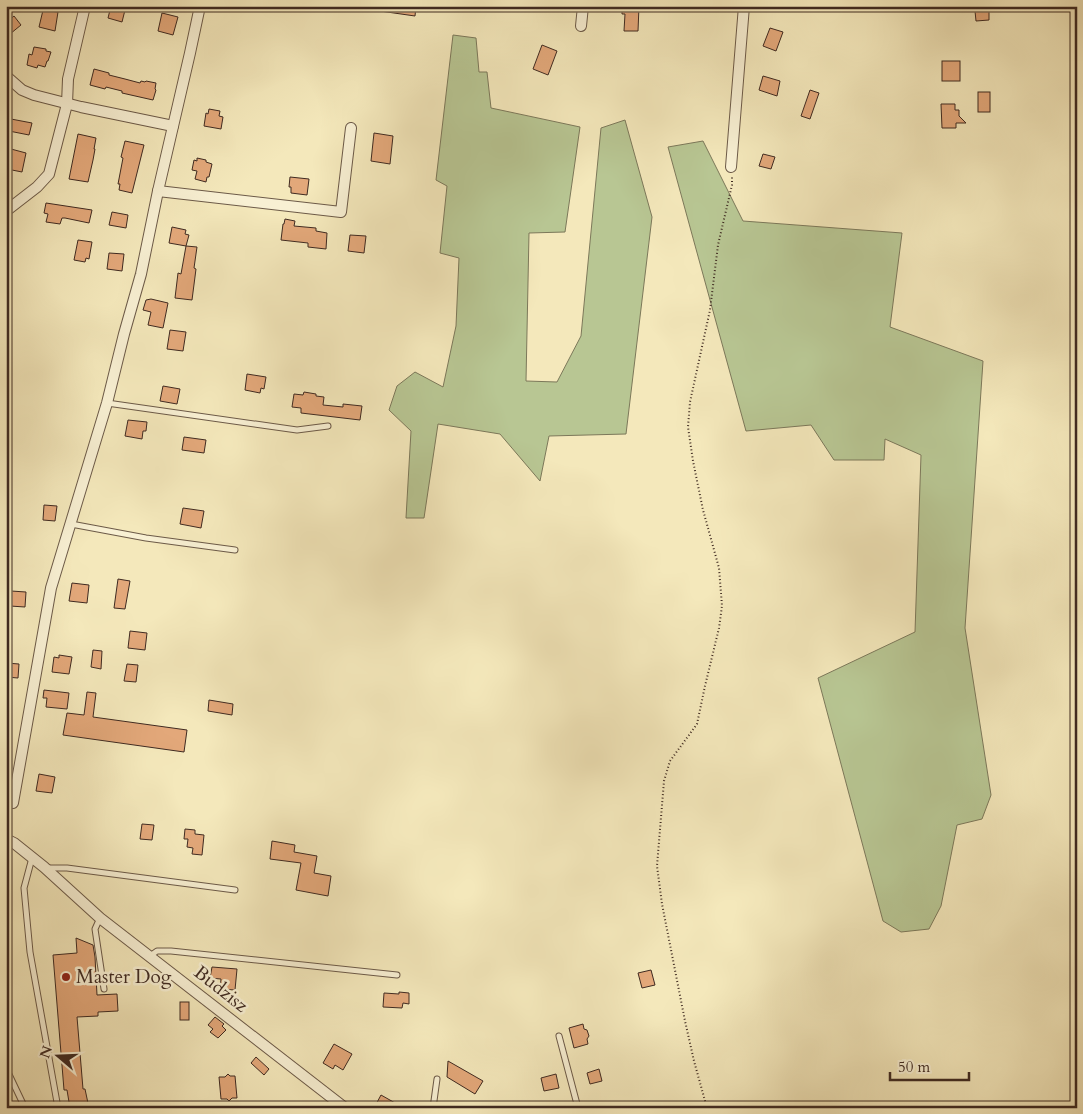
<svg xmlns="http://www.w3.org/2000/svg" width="1083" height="1114" font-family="Cardo,serif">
<rect width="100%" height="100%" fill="#f4e8bb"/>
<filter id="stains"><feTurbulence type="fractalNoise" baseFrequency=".004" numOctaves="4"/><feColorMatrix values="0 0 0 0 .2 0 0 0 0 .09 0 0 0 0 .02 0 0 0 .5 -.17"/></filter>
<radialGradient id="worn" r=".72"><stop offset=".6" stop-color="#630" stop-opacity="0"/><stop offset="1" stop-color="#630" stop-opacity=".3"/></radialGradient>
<g fill="#b8c693" stroke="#7c785a">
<path d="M453 35 476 38 479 72H487L491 108 580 127 565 232 529 233 526 381 557 382 581 336 601 128 625 120 652 217 626 434 549 436 540 481 500 434 438 424 424 518H406L411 431 389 410 397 386 415 372 443 387 456 326 459 258 440 253 447 186 436 180Z"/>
<path d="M703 141 743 221 902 233 890 327 983 361 965 628 991 795 982 819 957 825 941 906 929 929 901 932 883 921 818 678 915 632 921 455 885 439 884 460H834L811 425 746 431 668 147Z"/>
</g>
<g fill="#e3a87a" stroke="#3f2a21">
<path d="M44 6H46L49 11 58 12 55 31 39 27Z"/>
<path d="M111 6H126L122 22 108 18Z"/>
<path d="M381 6H416L415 16 380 11Z"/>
<path d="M622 6H639L638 31H624L625 14H622Z"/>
<path d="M989 10V20L976 21 975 11Z"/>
<path d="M162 13 178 17 173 35 158 31Z"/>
<path d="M14 16 21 25 10 34 6 30V23Z"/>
<path d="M770 28 783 32 776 51 763 46Z"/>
<path d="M542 45 557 51 548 75 533 69Z"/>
<path d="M34 47 46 49V51L51 52 48 61H47L45 67 38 65 37 68 27 65 29 54 32 55Z"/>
<rect x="942" y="61" width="18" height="20"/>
<path d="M94 69 109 73V75L125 79 140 83 141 81 145 82 146 81 156 83 155 89 156 90 153 100 122 93V91L106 87 105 89 90 85Z"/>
<path d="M763 76 780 81 777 96 759 90Z"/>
<path d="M810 90 819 93 810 119 801 116Z"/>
<rect x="978" y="92" width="12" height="20"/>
<path d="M941 104H955V110H959V116L966 123H956V128H942Z"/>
<path d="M209 109 220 111 219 116 223 117 221 129 204 126 206 113 208 114Z"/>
<path d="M11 119 32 123 29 135 9 131Z"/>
<path d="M374 133 393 136 390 164 371 161Z"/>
<path d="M78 134 96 138 94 149H95L93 160 88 182 69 179Z"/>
<path d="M125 141 144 145 132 193 119 190 120 184H118L123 158 121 157Z"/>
<path d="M11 149 26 153 22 172 7 169Z"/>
<path d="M763 154 775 157 771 169 759 166Z"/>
<path d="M197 158 206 160V162L212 164 209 177H207L206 182 195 179 197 171 192 170 194 160 197 161Z"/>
<path d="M290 177 309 179 307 195 291 193V187H289Z"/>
<path d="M46 203 92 210 89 223 65 218H62L60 224 46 222 48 214 44 213Z"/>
<path d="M112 212 128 215 126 228 109 225Z"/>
<path d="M285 219 295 221 294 226 316 228V231L327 233 326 249 308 247V243L281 240 283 224H284Z"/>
<path d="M172 227 186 230 185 234 189 235 186 246 197 247 194 268 196 269 192 300 175 298 178 273 181 274 186 246 169 243Z"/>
<path d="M350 235 366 236 364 253 348 251Z"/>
<path d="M78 240 92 242 89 259 86 258 85 262 74 260Z"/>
<path d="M109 253 124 254 122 271 107 269Z"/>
<path d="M151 299 168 303 163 328 148 325 151 312 143 310 146 300Z"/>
<path d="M170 330 186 332 183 351 167 349Z"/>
<path d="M247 374 266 377 264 389 261 388 260 393 245 390Z"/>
<path d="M163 386 180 389 177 404 160 401Z"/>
<path d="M304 392 316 394V396L324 397 323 405 343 407V404L362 406 360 420 301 413V408L292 407 294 394 303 395Z"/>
<path d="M128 420 147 422 146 431H143L142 439 125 436Z"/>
<path d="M184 437 206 440 204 453 182 450Z"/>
<path d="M44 505 57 506 55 521 43 520Z"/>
<path d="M183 508 204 511 201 528 180 524Z"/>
<path d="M118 579 130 581 125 609 114 608Z"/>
<path d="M72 583 89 585 87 603 69 601Z"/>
<path d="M11 591 26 592 25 607 10 606Z"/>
<path d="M130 631 147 633 145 650 128 648Z"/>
<path d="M93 650 102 651 101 669 91 667Z"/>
<path d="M59 655 72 657 69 674 52 672 54 657 59 658Z"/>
<path d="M6 663 19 664 18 678 6 677Z"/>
<path d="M127 664 138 665 136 682 124 681Z"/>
<path d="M44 690 69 693 67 709 46 707 47 698H43Z"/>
<path d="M87 692 96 693 93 717 187 730 184 752 63 735 67 713 84 715Z"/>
<path d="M209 700 233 704 232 715 208 711Z"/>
<path d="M39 774 55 777 52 793 36 791Z"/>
<path d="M142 824 154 825 152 840 140 839Z"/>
<path d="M185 829 195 830V834L204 835 202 855 192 854 193 848 187 847 188 839H184Z"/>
<path d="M272 841 295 845 294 852 317 856 314 873 331 876 328 896 296 890 301 863 270 859Z"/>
<path d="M76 938 93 945 95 957 97 995 117 994 118 1011 98 1012V1016L77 1017 83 1089H85L89 1108H70L67 1090H64L53 955 77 953Z"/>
<path d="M212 967 237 969 235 990 220 989 221 979 210 978Z"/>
<path d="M651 970 655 985 642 988 638 973Z"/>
<path d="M399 992 409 993V1004L403 1003 402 1008 383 1007 384 993 399 994Z"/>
<rect x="180" y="1002" width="9" height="18"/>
<path d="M215 1017 224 1024 222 1026 226 1030 218 1038 210 1032 213 1029 208 1025Z"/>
<path d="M583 1024 584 1029 587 1030 589 1036 587 1039 588 1044 574 1048 569 1028Z"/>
<path d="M334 1044 352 1054 343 1070 335 1065 333 1069 323 1063Z"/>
<path d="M256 1057 269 1069 264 1075 251 1063Z"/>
<path d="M448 1061 483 1081 475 1094 447 1077Z"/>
<path d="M599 1069 602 1081 590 1084 587 1073Z"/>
<path d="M228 1074 230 1076H235L237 1098H232L229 1101 227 1099H221L219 1077H225Z"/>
<path d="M556 1074 559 1088 544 1091 541 1078Z"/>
<path d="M381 1095 404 1108H374Z"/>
</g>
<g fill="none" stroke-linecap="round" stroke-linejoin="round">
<defs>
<g id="lane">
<path d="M107 403 297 430 328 426"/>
<path d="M71 524 146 538 235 550"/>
<path d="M32 858 24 888 30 952 58 1108"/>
<path d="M47 868H67L235 890"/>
<path d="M100 918 95 929 104 989"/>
<path d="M150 956 157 951H171L397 975"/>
<path d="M559 1036 578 1108"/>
<path d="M6 1068 25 1108"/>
<path d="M433 1108 437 1079"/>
</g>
<g id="street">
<path d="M581 26 583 6"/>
<path d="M6 76 22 90 34 95 81 107 173 126"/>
<path d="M731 167 744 6"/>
<path d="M158 191 341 212 351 128"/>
<path d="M6 211 37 187 49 174 67 104 68 79 85 6"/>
<path d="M13 803 51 588 107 403 124 334 141 274 158 191 190 53 200 6"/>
<path d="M6 839 14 843 44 867 100 918 345 1108"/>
</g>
</defs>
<use href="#lane" stroke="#6c5a48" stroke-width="7"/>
<use href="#street" stroke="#6c5a48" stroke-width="12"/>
<path stroke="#3f2a21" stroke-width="2" stroke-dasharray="1 2.5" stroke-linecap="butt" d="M707 1108 694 1061 685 1021 662 904 657 866 664 781 670 761 697 724 705 686 719 628 722 606 719 568 703 510 693 461 688 427 690 402 710 310 718 245 732 185V177"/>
<use href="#lane" stroke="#f8f0d3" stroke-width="5"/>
<use href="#street" stroke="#f8f0d3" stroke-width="10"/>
</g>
<circle fill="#8f2418" stroke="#f8f0d3" stroke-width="2" cx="66" cy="977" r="5"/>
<g text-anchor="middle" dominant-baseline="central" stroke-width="5" stroke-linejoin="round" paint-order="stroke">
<g font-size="19" fill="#3f2a21" stroke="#f8f0d3" text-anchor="start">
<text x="76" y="977">Master Dog</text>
</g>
<g font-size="19" fill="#3f2a21" stroke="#f8f0d3">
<text transform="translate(221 989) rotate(38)">Budzisz</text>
</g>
</g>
<rect width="1083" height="1114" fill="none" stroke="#f4e8bb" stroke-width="25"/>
<rect x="8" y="8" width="1068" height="1099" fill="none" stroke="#3f2a21" stroke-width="2.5"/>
<rect x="12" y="12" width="1058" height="1089" fill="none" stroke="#3f2a21"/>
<g transform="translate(58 1056) rotate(289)" stroke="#f8f0d3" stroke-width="4" paint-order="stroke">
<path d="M0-4L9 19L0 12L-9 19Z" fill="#3f2a21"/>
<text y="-8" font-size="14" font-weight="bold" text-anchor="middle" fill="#3f2a21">N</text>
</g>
<path d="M890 1072v8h79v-8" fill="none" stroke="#3f2a21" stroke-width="2.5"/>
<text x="898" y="1072" font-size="15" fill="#3f2a21" stroke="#f8f0d3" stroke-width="4" paint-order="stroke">50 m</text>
<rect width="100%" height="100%" filter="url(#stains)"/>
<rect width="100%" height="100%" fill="url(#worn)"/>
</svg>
